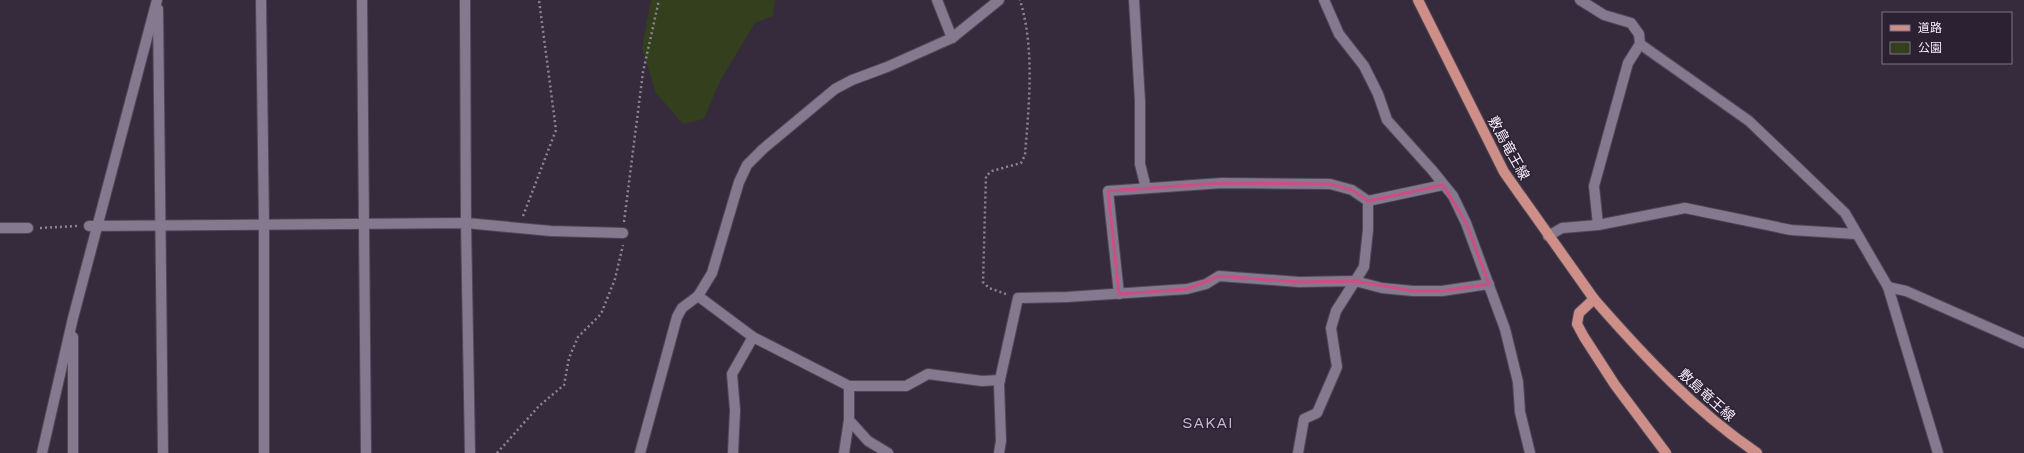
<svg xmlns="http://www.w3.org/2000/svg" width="2024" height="453" font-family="'Work Sans','Noto Sans JP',sans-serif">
<rect width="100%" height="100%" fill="#352b3d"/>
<path fill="#343f1e" d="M651 0H775L773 16 755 23 720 81 704 119 683 124 656 93 642 48Z"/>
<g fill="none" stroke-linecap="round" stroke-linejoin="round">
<defs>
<g id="minor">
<path d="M261 0 264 224V453"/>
<path d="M362 0 366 453"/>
<path d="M465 0 466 223 470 453"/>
<path d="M937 0 952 38"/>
<path d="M1134 0 1140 101V164L1146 188"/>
<path d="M1324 0 1339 34 1364 66 1378 94 1387 120 1432 170 1453 196 1466 223 1505 329 1518 382 1520 412 1530 453"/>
<path d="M1580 0 1604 15 1631 23 1639 34 1640 44 1628 63 1594 186 1598 225"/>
<path d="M158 9 163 453"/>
<path d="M1640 44 1749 121 1845 213 1888 287 1938 453"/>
<path d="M89 226 466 223 551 231 623 233"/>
<path d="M0 228H28"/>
<path d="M1548 236 1562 228 1598 225 1685 208 1791 230 1856 234"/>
<path d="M1888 287 1906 291 2024 343"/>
<path d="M1119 294 1108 191 1222 183 1330 184 1352 190 1368 201 1443 185"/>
<path d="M698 296 753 337 849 386V420L868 441 888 453"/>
<path d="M73 337V453"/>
<path d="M849 386H906L928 374 982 381 1000 380"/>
<path d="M42 453 73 318 157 0"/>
<path d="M640 453 677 317 682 308 698 296 712 273 739 182 747 165 763 149 835 89 852 80 887 67 952 38 999 0"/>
<path d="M733 453 735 410 732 374 753 337"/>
<path d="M844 453 849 420"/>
<path d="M999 453 1001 441 999 384 1018 298 1067 297 1187 289 1206 284 1219 276 1299 282 1355 281 1382 288 1413 291H1442L1489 284"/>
<path d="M1298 453 1304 419 1317 413 1337 367 1331 328 1336 311 1364 267 1368 230V201"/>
</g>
<g id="major">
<path d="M1418 0 1504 172 1594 299 1579 313 1577 324 1584 337 1615 385 1666 453"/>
<path d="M1594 299C1644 356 1695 411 1757 453"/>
</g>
</defs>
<use href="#minor" stroke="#504757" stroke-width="12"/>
<use href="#major" stroke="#504757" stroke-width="12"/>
<g stroke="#8d8493" stroke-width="2.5" stroke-dasharray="2 3" stroke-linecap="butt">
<path d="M523 216 556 130 539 0"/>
<path d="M624 222 643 72 659 0"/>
<path d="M40 228 77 226"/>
<path d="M1006 294 989 288 983 282 986 176 992 171 1021 163 1025 155C1029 104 1035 49 1020 0"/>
<path d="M497 453 539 406 564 385 569 358 578 337 601 314 615 279 623 245"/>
</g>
<use href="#minor" stroke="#85798f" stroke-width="10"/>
<use href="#major" stroke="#ce8f88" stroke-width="10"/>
</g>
<path fill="none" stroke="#ce4d82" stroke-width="3" stroke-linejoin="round" d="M1222 183 1330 184 1352 190 1368 201 1443 185 1466 223 1489 284 1442 291H1413L1355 281 1299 282 1219 276 1187 289 1119 294 1108 191Z"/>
<g text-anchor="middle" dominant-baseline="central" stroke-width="3" stroke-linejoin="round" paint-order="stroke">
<g font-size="14" fill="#f4edf9" stroke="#2b2133">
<text transform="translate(1509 148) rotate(61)">敷島竜王線</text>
<text transform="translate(1707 395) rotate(42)">敷島竜王線</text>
</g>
<g font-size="16" letter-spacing="1" fill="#c6bad1" stroke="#2b2133">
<text x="1208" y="422">SAKAI</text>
</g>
</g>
<rect x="1882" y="12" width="130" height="52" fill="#2b2133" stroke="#7b7382"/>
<rect x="1890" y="25" width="20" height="6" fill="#ce8f88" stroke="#7b7382"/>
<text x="1918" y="32" font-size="12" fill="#f4edf9">道路</text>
<rect x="1890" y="42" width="20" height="12" fill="#343f1e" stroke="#7b7382"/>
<text x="1918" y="52" font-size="12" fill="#f4edf9">公園</text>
</svg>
